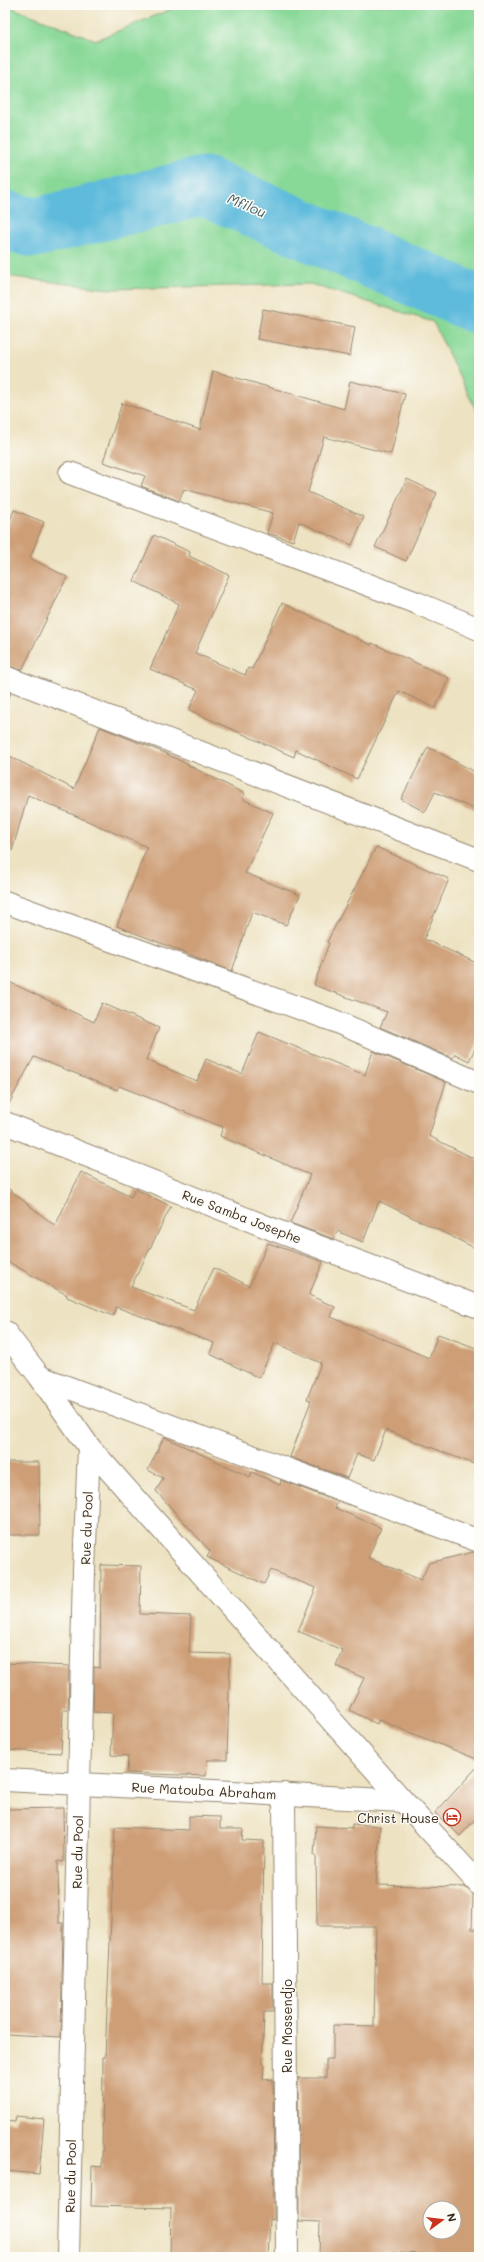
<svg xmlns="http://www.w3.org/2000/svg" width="484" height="2262" font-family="Mali,sans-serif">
<rect width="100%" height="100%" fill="#fdfcf7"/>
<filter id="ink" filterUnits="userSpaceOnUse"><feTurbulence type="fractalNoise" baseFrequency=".025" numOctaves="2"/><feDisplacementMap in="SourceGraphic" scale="8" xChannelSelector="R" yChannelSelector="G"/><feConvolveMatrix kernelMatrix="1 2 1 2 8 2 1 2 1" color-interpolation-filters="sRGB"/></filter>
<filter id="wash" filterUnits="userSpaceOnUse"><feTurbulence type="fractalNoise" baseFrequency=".012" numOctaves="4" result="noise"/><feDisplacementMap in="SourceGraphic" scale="16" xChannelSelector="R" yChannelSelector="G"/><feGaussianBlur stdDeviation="0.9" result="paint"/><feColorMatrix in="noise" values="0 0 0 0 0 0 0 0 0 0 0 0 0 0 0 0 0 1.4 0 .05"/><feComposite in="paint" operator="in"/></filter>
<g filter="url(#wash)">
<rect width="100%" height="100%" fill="#ede2c1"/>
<path fill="#88d897" stroke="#62815a" d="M5 5 96 40 181 5H479V416L433 322 310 284 109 289 5 276Z"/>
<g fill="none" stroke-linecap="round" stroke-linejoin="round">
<path stroke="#5ebbdc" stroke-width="59" d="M5 220 34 228 204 186 479 305"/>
</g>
<g id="blocks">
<g fill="#ce9f77" fill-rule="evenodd">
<path d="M263 309 355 327 350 356 257 339Z"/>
<path d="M213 371 344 409 350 381 405 394 391 454 324 437 308 492 364 517 352 545 299 522 293 541 267 533 273 513 184 489 179 501 141 486 145 476 103 462 122 403 200 430Z"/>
<path d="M407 479 437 493 406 561 375 547Z"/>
<path d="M14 510 44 522 30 558 67 577 22 670 5 665V533Z"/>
<path d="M154 535 190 552 189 556 229 575 195 653 245 675 248 668 252 669 282 603 371 645 372 643 449 678 435 708 399 691 357 779 296 750 294 757 189 710 198 690 150 669 179 604 134 581Z"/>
<path d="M5 690 11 693 5 705Z"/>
<path d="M100 727 165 753 245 794 242 799 273 813 245 873 300 895 286 925 252 912 232 971 117 926 147 847 28 795 12 851 5 850V754L74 789Z"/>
<path d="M428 747 479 774V811L435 792 425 812 401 799Z"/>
<path d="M376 847 449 879 424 939 479 964V1040L469 1061 455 1054 453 1058 380 1027 387 1012 314 985 329 943 327 942Z"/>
<path d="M5 980 94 1022 102 1003 159 1028 146 1060 197 1081 206 1059 242 1074 259 1032 365 1075 373 1051 446 1082 429 1136 479 1161V1250L379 1201 363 1242 337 1231 334 1239 290 1223 310 1175 220 1136 223 1127 119 1086 117 1090 34 1057 5 1111Z"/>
<path d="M81 1172 131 1197 135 1189 171 1206 131 1287 194 1310 214 1268 249 1286 268 1243 323 1262 309 1295 335 1307 331 1317 429 1358 438 1334 479 1349V1466L386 1430 374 1460 357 1454 347 1478 290 1457 311 1401 307 1399 321 1363 275 1343 259 1378 210 1354 214 1343 116 1307 113 1316 67 1297V1295L5 1260V1186L55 1226Z"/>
<path d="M164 1437 250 1477 252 1472 280 1485 281 1480 338 1502 335 1508 381 1528 368 1558 421 1580 429 1563 473 1552 479 1553V1760L379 1720 377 1724 349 1710 364 1678 336 1666 342 1650 298 1631 316 1588 271 1570 264 1584 207 1557 210 1551 156 1491 163 1478 148 1470Z"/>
<path d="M5 1462H39L40 1535H5Z"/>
<path d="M101 1565 141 1566 140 1614 191 1616 189 1653 230 1654 227 1760H207L206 1776 127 1773 128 1756 111 1755 113 1713 93 1712 94 1667 100 1668Z"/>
<path d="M5 1663 69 1666 68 1710H63L61 1753 5 1750Z"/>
<path d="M479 1765V1815L460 1836 435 1813Z"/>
<path d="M63 1808 64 1862 58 1861 59 1923H63L61 2037 5 2034V1809Z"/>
<path d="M189 1816 220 1817V1829H243L242 1840 264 1841 262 1983H273V2012H264L262 2064H264L263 2080 273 2079 274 2220 270 2219 268 2257H170L171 2208 91 2206 92 2166 102 2167 103 2057H105L115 1827 189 1830Z"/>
<path d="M352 1824 380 1826 376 1885 465 1887 473 1894 472 1929H479V2257L382 2252V2257H319L320 2222 299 2221 298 2078H326V2059H333V2025L374 2026 376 1926H317L316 1856H314L316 1826 352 1828ZM430 2208H454V2232H430Z"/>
<path d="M16 2116 44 2119 39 2174 5 2171V2121L15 2122Z"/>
</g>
</g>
</g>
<g filter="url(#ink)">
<use href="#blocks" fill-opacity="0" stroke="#948670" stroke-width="1"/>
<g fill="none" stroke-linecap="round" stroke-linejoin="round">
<defs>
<g id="street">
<path d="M70 473 417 603 479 629"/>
<path d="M5 677 479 860"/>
<path d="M5 902 332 1020 479 1083"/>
<path d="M5 1123 277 1231 479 1307"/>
<path d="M5 1332 40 1377 89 1447 403 1801 479 1884"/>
<path d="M40 1377 479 1541"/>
<path d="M5 1780 403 1801"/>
<path d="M284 1794 287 2257"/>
<path d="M68 2257 84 1570 89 1447"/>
</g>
</defs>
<use href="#street" stroke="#948670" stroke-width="24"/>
<use href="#street" stroke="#fff" stroke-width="22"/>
</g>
</g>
<defs>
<symbol id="hotel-ring" viewBox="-11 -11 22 22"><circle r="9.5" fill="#fdfcf7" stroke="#c8321e" stroke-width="1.5"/><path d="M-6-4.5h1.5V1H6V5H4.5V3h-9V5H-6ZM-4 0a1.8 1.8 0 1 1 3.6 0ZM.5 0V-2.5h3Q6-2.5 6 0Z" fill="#c8321e"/></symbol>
</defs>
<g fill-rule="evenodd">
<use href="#hotel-ring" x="442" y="1807" width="20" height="20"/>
</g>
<g text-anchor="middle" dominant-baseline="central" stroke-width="3" stroke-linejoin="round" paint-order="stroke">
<g font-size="13" fill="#3b2a1e" stroke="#fdfcf7">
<text transform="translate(242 1216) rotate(21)">Rue Samba Josephe</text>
<text transform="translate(86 1528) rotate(-88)">Rue du Pool</text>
<text transform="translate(204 1790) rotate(3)">Rue Matouba Abraham</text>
<text transform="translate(77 1852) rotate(-89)">Rue du Pool</text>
<text transform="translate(286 2026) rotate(-90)">Rue Mossendjo</text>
<text transform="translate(70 2176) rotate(-89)">Rue du Pool</text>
</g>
<g font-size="13" fill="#3b2a1e" stroke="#fdfcf7" text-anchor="end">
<text x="439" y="1817">Christ House</text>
</g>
<g font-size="14" font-style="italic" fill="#475d60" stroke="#fdfcf7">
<text transform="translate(247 205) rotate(23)">Mfilou</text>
</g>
</g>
<rect width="484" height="2262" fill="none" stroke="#fdfcf7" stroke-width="20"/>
<g transform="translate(442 2220) rotate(75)"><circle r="19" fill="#fdfcf7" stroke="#afa8a0"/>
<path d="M0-3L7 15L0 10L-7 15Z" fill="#c8321e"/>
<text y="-6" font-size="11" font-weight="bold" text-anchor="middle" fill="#3b2a1e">N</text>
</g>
</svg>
